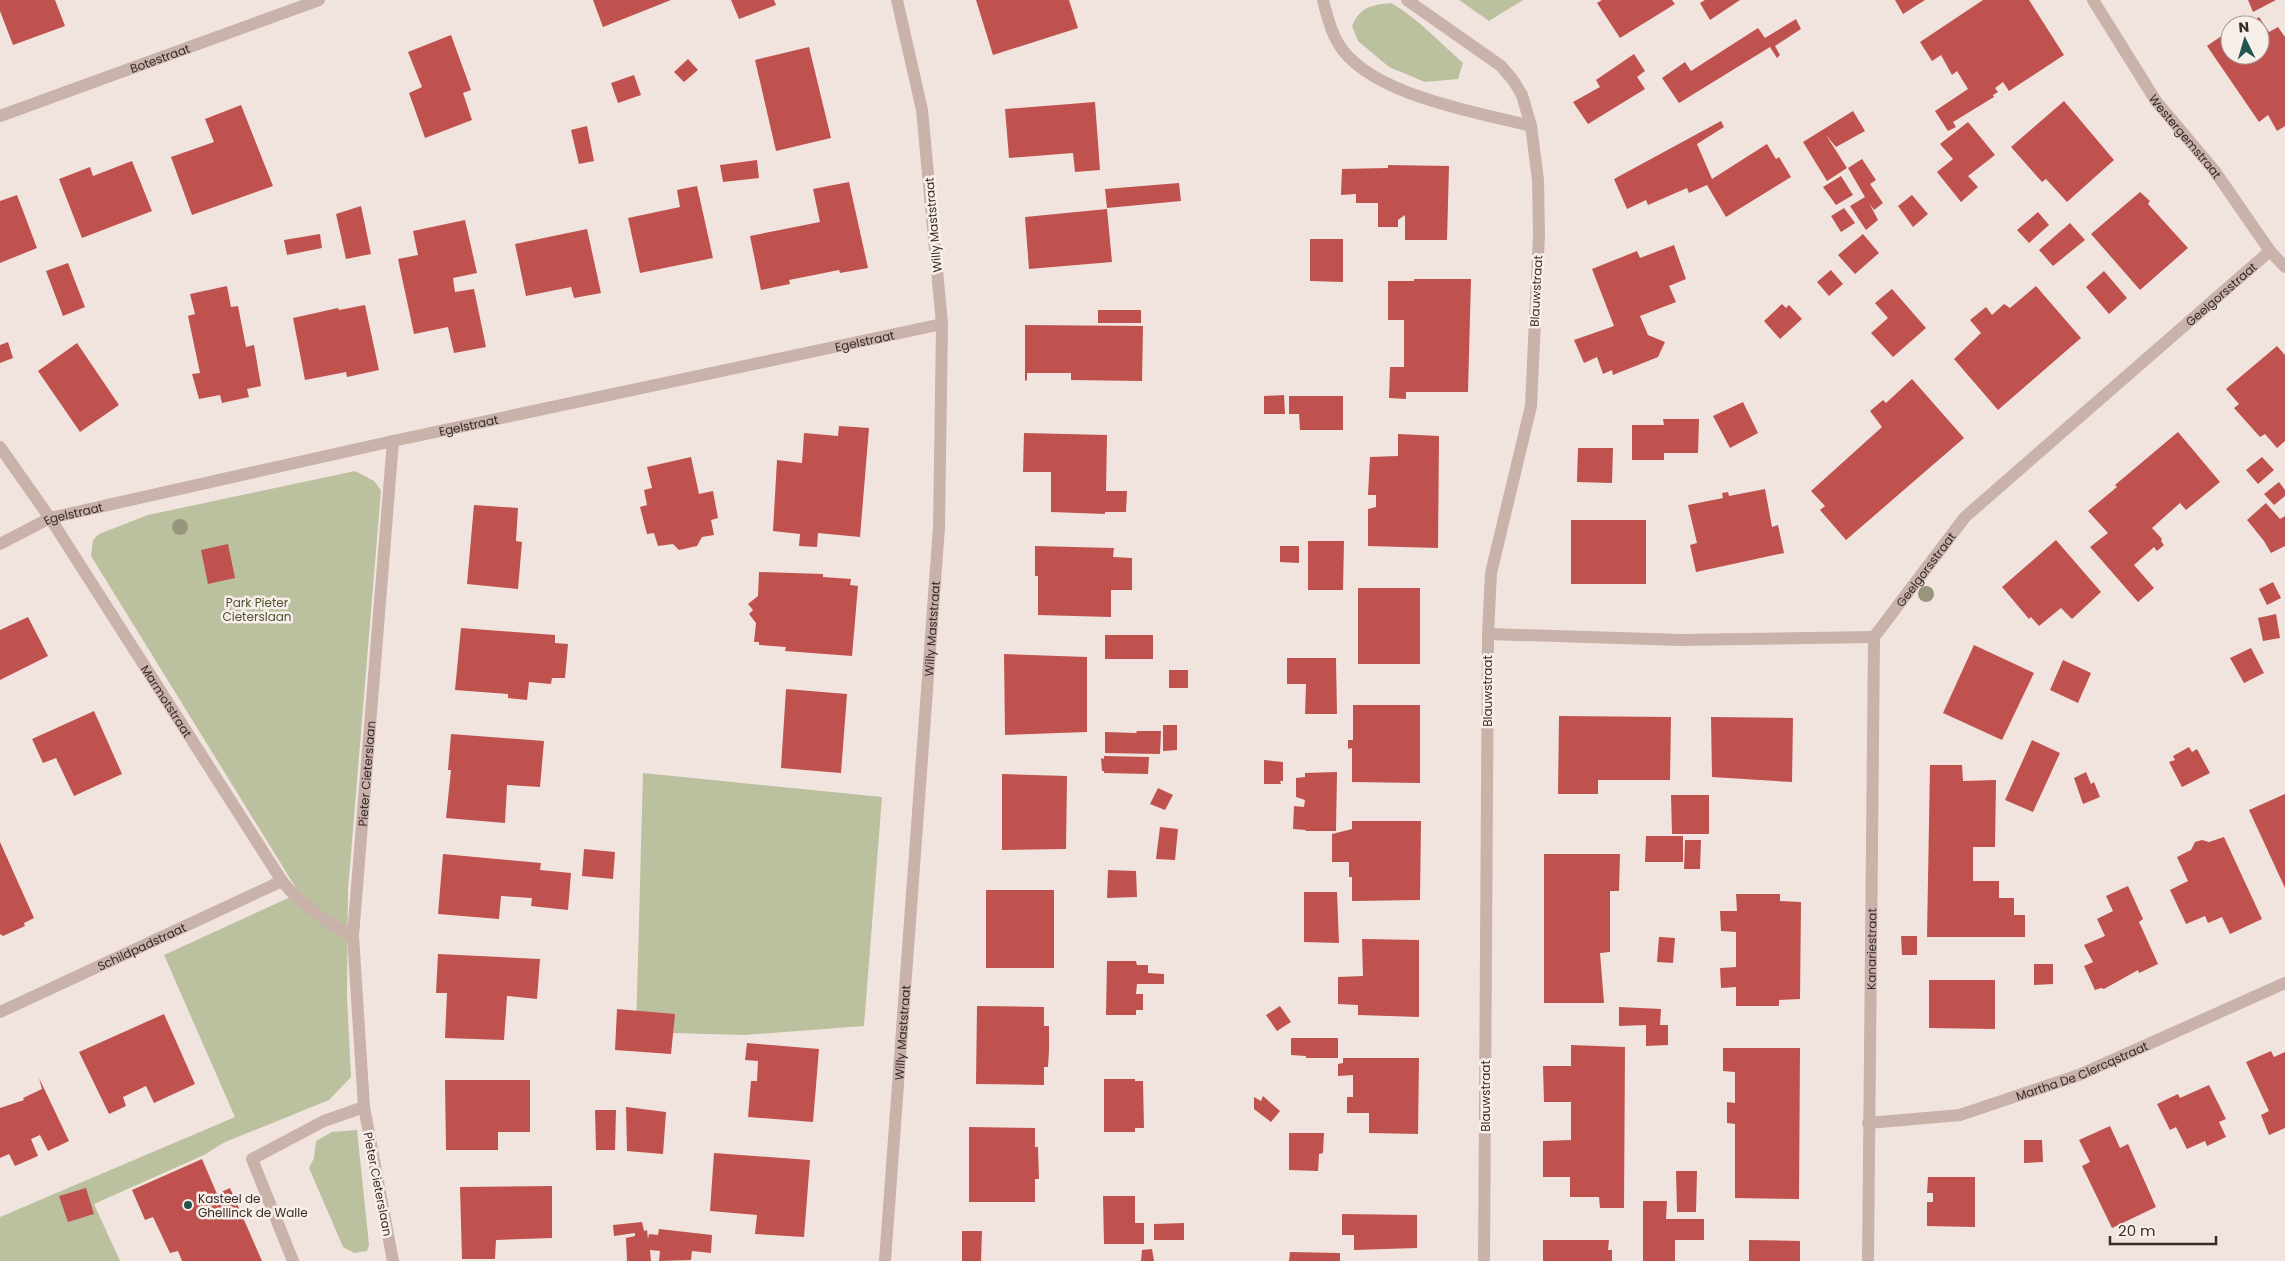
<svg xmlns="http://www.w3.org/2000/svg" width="2285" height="1261" font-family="Poppins,sans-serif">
<rect width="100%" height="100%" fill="#f1e4de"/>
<g fill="#bbc09f">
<path d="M1459 0H1523L1489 21Z"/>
<path d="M1391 3C1419 19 1439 42 1463 63L1458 79 1425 82 1389 67 1358 41 1352 26C1360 7 1371 5 1391 3Z"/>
<path d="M355 471 374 481 381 490 348 890 347 997 351 1077 329 1100 223 1143 204 1155 94 1204 120 1261H0V1217L235 1117 164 955 299 893 91 556 93 540 99 534 148 515Z"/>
<path d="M643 773 882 797 864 1026 744 1035 636 1032Z"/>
<path d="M357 1130 369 1245 367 1251 354 1253 343 1247 309 1168 314 1158 316 1141 332 1132Z"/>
</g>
<g fill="#bf524e">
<path d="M0 0H55L65 26 13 45 0 11Z"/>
<path d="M593 0H671L603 27Z"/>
<path d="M731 0H774L776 5 739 19Z"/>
<path d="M976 0H1069L1078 28 993 55Z"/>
<path d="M1602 0H1672L1675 4 1620 38 1597 3Z"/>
<path d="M1705 0H1740L1710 20 1700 3Z"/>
<path d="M1895 0H1925L1903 14Z"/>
<path d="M1983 0H2029L2064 55 2009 91 2003 82 1995 88 1998 92 1993 95 1994 97 1953 122 1956 127 1948 131 1935 111 1968 89 1957 71 1952 75 1941 55 1932 61 1920 42Z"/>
<path d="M2248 0H2276L2253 12Z"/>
<path d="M2248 17 2252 22 2259 17 2269 32 2278 27 2285 37V126L2277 131 2268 115 2259 122 2207 46 2230 30V55H2260V25H2237Z"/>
<path d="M1796 19 1801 29 1775 46 1780 55 1777 58 1770 47 1679 103 1662 78 1685 62 1691 71 1758 28 1765 38Z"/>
<path d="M451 35 471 90 463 93 472 120 425 138 409 93 422 87 408 52Z"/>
<path d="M809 47 831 138 776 151 755 60Z"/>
<path d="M1634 54 1645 71 1637 77 1645 89 1588 124 1573 102 1600 87 1596 80Z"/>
<path d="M688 59 698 70 684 82 674 72Z"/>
<path d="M634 75 641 95 618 103 611 83Z"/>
<path d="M2064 101 2114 160 2067 202 2046 179 2042 182 2011 147Z"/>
<path d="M1095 102 1100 170 1075 172 1073 153 1009 158 1005 109Z"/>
<path d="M241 105 273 186 192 215 171 157 214 142 205 119Z"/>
<path d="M1853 111 1865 131 1836 147 1826 135 1847 168 1827 181 1803 142Z"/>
<path d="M1721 121 1724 127 1697 144 1712 179 1767 144 1776 159 1779 157 1791 177 1726 217 1707 185 1689 193 1687 188 1648 205 1646 200 1627 209 1614 179Z"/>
<path d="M1968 122 1995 155 1968 176 1978 187 1961 202 1937 172 1953 159 1940 144Z"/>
<path d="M587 126 594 161 579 164 571 130Z"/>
<path d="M1862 159 1876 180 1870 184 1883 203 1874 210 1869 203 1878 220 1866 230 1850 206 1865 197 1848 168Z"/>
<path d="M757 160 759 178 723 182 720 165Z"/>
<path d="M132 161 152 211 82 238 59 179 90 167 93 176Z"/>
<path d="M1388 165 1449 166 1447 240H1405V215L1398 220V227H1378V203H1356V194L1341 195 1342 169 1388 168Z"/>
<path d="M1841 176 1853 195 1836 205 1823 187Z"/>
<path d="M849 182 868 268 840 273 839 270 789 280 790 284 761 290 750 236 820 222 813 189Z"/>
<path d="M1179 183 1181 201 1107 208 1105 189Z"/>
<path d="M697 186 713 258 640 273 628 218 680 207 677 190Z"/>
<path d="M2140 192 2150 201 2148 204 2188 248 2140 290 2091 234Z"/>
<path d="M17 195 37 248 0 263V201Z"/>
<path d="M1912 195 1928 214 1913 227 1898 206Z"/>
<path d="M361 206 371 254 346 259 336 214Z"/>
<path d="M1844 208 1855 223 1841 232 1831 216Z"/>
<path d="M1107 209 1112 262 1029 269 1025 217Z"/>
<path d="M2038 212 2049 225 2029 243 2017 230Z"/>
<path d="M465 220 477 273 453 278 455 292 474 289 486 347 454 353 448 327 414 334 398 259 418 255 413 231Z"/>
<path d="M2070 223 2085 240 2053 266 2039 250Z"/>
<path d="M587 229 601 293 574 298 571 287 526 296 515 244Z"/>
<path d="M320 234 322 248 287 255 284 240Z"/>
<path d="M1863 234 1879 253 1855 274 1838 255Z"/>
<path d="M1310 239H1343V282L1310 281Z"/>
<path d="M1674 245 1686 279 1669 286 1676 302 1640 316 1648 335 1665 342 1658 357 1613 375 1612 370 1603 374 1597 357 1584 363 1574 340 1614 326 1592 269 1637 251 1640 258Z"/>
<path d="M68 263 85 307 63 316 46 271Z"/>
<path d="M1831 270 1843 284 1829 296 1817 282Z"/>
<path d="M2104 271 2127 298 2109 314 2086 287Z"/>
<path d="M1414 279H1471L1468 392H1406V399L1389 398 1390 367H1404V320H1388V281H1414Z"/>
<path d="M227 286 231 307 238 306 246 347 254 345 261 386 247 389 249 397 222 403 220 395 199 399 192 374 200 373 188 316 195 314 190 294Z"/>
<path d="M2036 286 2081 338 1998 410 1954 359 1981 333 1970 320 1986 307 1992 315 2004 304 2010 308Z"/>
<path d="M1892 289 1926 328 1893 357 1871 333 1888 318 1875 303Z"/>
<path d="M1782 304 1786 308 1789 305 1802 319 1780 339 1764 321Z"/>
<path d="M365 305 379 370 347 377 346 372 305 380 293 318 338 308 339 310Z"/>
<rect x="1098" y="310" width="43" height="13"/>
<path d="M1025 325 1143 326 1142 381 1071 380V373H1027V380L1025 381Z"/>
<path d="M8 342 13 358 0 363V345Z"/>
<path d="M77 343 119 405 80 432 38 371Z"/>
<path d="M2277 346 2285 355V441L2277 448 2265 434 2260 437 2234 408 2239 404 2226 389Z"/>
<path d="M1912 379 1964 438 1846 540 1820 510 1825 506 1811 491 1882 427 1870 411 1883 400 1886 403Z"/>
<path d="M1284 395 1285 414H1264V396Z"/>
<path d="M1289 396H1343V430H1300L1299 414H1289Z"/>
<path d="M1743 402 1758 433 1730 448 1713 416Z"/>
<path d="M1663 419H1699L1698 453H1664V460H1632V425H1664Z"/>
<path d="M839 426 869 428 860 537 818 533 817 547 799 546 800 534 773 531 777 460 802 463 804 433 838 436Z"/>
<path d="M2178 432 2220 482 2186 510 2180 503 2152 528 2162 539 2161 541 2164 545 2157 551 2154 547 2134 565 2154 588 2138 602 2090 547 2108 533 2088 511 2117 487 2115 485Z"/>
<path d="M1024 433 1107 435 1106 491H1127L1126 512H1105V514L1051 512V472H1023Z"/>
<path d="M1398 434 1439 436 1438 548 1368 546V509L1376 507V495H1368L1370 457 1398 456Z"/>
<path d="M1578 448H1613L1612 483 1577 482Z"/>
<path d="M691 457 699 494 713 491 718 518 711 520 714 535 702 537 697 546 679 550 673 544 658 546 654 533 647 534 640 507 647 505 644 490 652 488 647 467Z"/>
<path d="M2262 457 2274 470 2258 484 2246 470Z"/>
<path d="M2279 482 2285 490V496L2274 505 2264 494Z"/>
<path d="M1765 489 1772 527 1778 525 1784 553 1696 572 1690 545 1697 543 1688 505 1723 498 1722 493 1728 492 1729 496Z"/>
<path d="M2266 503 2280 519 2285 516V546L2271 553 2264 541 2247 520Z"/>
<path d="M474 505 518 508 516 541 522 542 518 589 467 584Z"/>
<rect x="1571" y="520" width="75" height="64"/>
<path d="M2056 540 2101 592 2072 619 2061 608 2039 626 2031 617 2029 619 2002 587Z"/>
<path d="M1308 541H1344L1343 590H1308Z"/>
<path d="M228 544 235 578 208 584 201 550Z"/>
<path d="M1035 546 1114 548 1113 557 1132 558V590H1111V617L1038 615V576H1035Z"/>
<path d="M1280 546H1299V563L1280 562Z"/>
<path d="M759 572 823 574V577L851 579 850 585 858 586 852 656 785 651 786 647 759 645V642H754L756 623 749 614 753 610 748 604 758 596Z"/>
<path d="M2273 582 2281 598 2267 605 2259 589Z"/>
<rect x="1358" y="588" width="62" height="76"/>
<path d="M2276 614 2280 638 2263 641 2258 618Z"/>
<path d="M28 617 48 656 0 680V630Z"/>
<path d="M461 628 555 635V643L568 644 565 678H552L551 684 529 682 527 700 508 698V694L455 690Z"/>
<rect x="1105" y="635" width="48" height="24"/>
<path d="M1974 645 2034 673 2002 740 1943 713Z"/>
<path d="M2251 648 2264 673 2244 683 2230 658Z"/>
<path d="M1004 654 1087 657V732L1005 735Z"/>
<path d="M1287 658H1336L1337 714H1305L1306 684H1287Z"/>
<path d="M2063 660 2091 673 2078 703 2050 690Z"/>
<rect x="1169" y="670" width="19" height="18"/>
<path d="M786 689 847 694 841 773 781 768Z"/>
<path d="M1353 705H1420V783L1352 782V748L1348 749V740H1353Z"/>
<path d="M94 711 122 774 74 796 56 758 43 763 32 739Z"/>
<path d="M1559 716 1671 717 1670 780H1598V794H1558Z"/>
<path d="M1711 717 1793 718 1792 782 1712 777Z"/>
<path d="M1163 725H1177V750L1163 751Z"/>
<path d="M1137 731H1161L1160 754 1105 753V732L1136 733Z"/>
<path d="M451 734 544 741 540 787 507 785 505 823 446 818 451 770H448Z"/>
<path d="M2032 740 2060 753 2033 812 2005 800Z"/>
<path d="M2189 747 2192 752 2197 749 2210 773 2182 787 2169 762 2175 760 2173 756Z"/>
<path d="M1104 756 1149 757 1148 774 1104 773V771H1102L1101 758 1104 759Z"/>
<path d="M1264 760 1283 762V781H1280L1281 784H1264Z"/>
<path d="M1930 765H1962L1963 781 1996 780 1995 847H1973V881H1999V898H2014V915H2025V937H1927Z"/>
<path d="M1337 772 1336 831H1305L1306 830 1293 829 1294 806 1304 807 1305 800 1296 797V778L1305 777V773Z"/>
<path d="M2086 772 2091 784 2094 782 2100 797 2083 804 2074 778Z"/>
<path d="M1002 774 1067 776 1066 849 1002 850Z"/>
<path d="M1158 788 1173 795 1165 810 1150 804Z"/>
<path d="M2285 794V888L2249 810Z"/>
<path d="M1671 795H1709V834H1672Z"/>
<path d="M1352 821H1421L1420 900 1352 901V877H1349V862H1332V834L1352 829Z"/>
<path d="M1160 827 1178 829 1175 860 1156 859Z"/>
<path d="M1646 836H1683V862H1645Z"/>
<path d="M2224 837 2262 919 2230 934 2222 917 2208 923 2205 916 2186 924 2170 890 2188 881 2177 857 2191 850 2195 842 2202 840 2209 842Z"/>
<path d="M1685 840H1701L1700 869H1684Z"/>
<path d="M0 842 34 918 24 923 25 926 3 936 0 934Z"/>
<path d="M584 849 615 852 613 879 582 876Z"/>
<path d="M443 854 541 863 540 870 571 873 568 910 531 906 532 898 501 896 499 919 438 914Z"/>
<path d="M1544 854H1620L1619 891H1610V952L1600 953 1604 1003H1544Z"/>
<path d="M1108 870 1136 871 1137 897 1107 898Z"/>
<path d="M2128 886 2143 919 2139 922 2158 964 2139 973 2138 970 2104 989 2101 988 2095 990 2084 966 2093 962 2084 945 2105 936 2097 919 2113 911 2106 896Z"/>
<rect x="986" y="890" width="68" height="78"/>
<path d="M1304 892H1337L1339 943 1304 942Z"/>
<path d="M1736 894H1780V901L1801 902 1800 999 1779 1000V1006H1736V987L1721 988 1720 968 1736 967V932L1721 931 1720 911H1737Z"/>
<path d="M1901 936H1917V955H1902Z"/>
<path d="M1659 937 1675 938 1673 963 1657 962Z"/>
<path d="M1362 939 1419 940V1017L1358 1015V1005L1338 1004V977L1363 976Z"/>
<path d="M438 954 540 959 537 999 507 996 504 1040 445 1038 447 993H436Z"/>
<path d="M1107 961H1136L1137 965H1148V973L1164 974V984H1137L1136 994H1143V1010H1136V1015H1106Z"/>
<path d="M2034 964H2053V984L2034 985Z"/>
<path d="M1929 980H1995V1029L1929 1028Z"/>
<path d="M977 1006 1044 1007V1026H1049V1050L1048 1067H1044V1085L976 1084Z"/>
<path d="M1280 1006 1291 1022 1277 1031 1266 1015Z"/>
<path d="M1619 1007 1661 1009 1660 1025H1668V1045L1646 1046V1025L1619 1026Z"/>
<path d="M617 1009 675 1014 671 1054 615 1050Z"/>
<path d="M164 1014 195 1084 154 1103 146 1086 123 1097 126 1106 109 1114 79 1052Z"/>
<path d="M1291 1038H1338V1058H1306V1056L1291 1055Z"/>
<path d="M747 1043 819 1049 813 1122 748 1117 751 1081H757L758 1061 745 1060Z"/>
<path d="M1571 1045 1625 1047 1624 1208H1600L1599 1197H1570V1177H1543V1141L1571 1140V1102H1544L1543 1066H1571Z"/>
<path d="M1723 1048H1800L1799 1199 1735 1198V1124L1727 1123V1102L1735 1103V1072L1723 1071Z"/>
<path d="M2271 1051 2274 1057 2285 1052V1128L2269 1135 2261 1115 2269 1111 2246 1062Z"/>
<path d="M1343 1058H1419L1418 1134 1369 1133V1113H1347V1097H1353V1075L1338 1076V1064L1343 1063Z"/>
<path d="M39 1078 69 1141 48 1151 40 1135 31 1139 38 1156 15 1166 9 1154 0 1158V1108L24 1100 23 1098 42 1089Z"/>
<path d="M1104 1079H1135V1081H1143L1144 1128H1135V1132H1104Z"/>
<path d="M445 1080H530V1132H498V1150H446Z"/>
<path d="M2209 1085 2226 1119 2219 1122 2226 1137 2207 1146 2205 1141 2187 1149 2176 1127 2170 1130 2157 1104 2178 1094 2180 1098Z"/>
<path d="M1263 1096 1280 1111 1271 1122 1254 1109V1097L1261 1101Z"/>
<path d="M626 1107 666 1112 663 1154 627 1151Z"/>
<path d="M595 1110H616L615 1150H596Z"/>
<path d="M2110 1126 2120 1148 2128 1144 2156 1207 2112 1228 2082 1166 2090 1162 2079 1140Z"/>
<path d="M969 1127 1035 1128V1147H1038L1039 1179H1035V1202H969Z"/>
<path d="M1289 1133H1324L1323 1153 1319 1154 1318 1171 1289 1170Z"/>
<path d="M2024 1140H2042L2043 1162 2024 1163Z"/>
<path d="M714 1153 810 1160 804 1237 755 1234 757 1215 710 1211Z"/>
<path d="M202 1159 217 1194 230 1188 262 1261H182L178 1251 170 1253 153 1217 145 1220 132 1190Z"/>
<path d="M1676 1171H1697L1696 1212H1677Z"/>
<path d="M1928 1177H1975V1227L1927 1226V1202H1933V1193H1927Z"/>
<path d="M552 1186V1238L496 1240 495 1259H462L460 1187Z"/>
<path d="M86 1188 94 1214 68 1222 59 1196Z"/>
<path d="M1103 1196H1135V1223H1144V1244H1104Z"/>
<path d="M1643 1201H1667L1666 1219H1704V1240H1675V1261H1643Z"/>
<path d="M1342 1214 1417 1215V1248L1354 1250V1235H1342Z"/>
<path d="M642 1222 644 1231 647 1230 648 1239 649 1234 658 1235 659 1229 712 1235 711 1253 692 1251 691 1260 659 1261 660 1251 650 1250 651 1261H627L626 1238 635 1236V1233L614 1236 613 1225Z"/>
<path d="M1184 1223V1240H1154V1224Z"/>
<path d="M962 1231H982L981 1261H962Z"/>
<path d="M1543 1240H1609L1608 1250H1612V1261H1543Z"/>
<path d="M1749 1240 1800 1241V1261H1749Z"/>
<path d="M1152 1249 1154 1261H1141L1142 1250Z"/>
<path d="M1290 1252 1340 1253V1261H1289Z"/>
</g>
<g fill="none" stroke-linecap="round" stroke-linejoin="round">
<g stroke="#c9b2aa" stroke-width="12">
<path d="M1323 0C1327 15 1330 30 1338 43 1368 95 1477 112 1531 126"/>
<path d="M1407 0 1501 66 1513 80 1522 95 1531 126 1538 180 1539 235 1531 406 1491 573 1488 634 1484 1261"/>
<path id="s1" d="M2093 0 2156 101 2214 170 2270 251 2285 267"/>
<path id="s2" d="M0 447 50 518 282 881C302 906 325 922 353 936"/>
<path id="s3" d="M0 544 50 518 393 441 942 324"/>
<path d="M1488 634 1681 640 1874 637"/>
<path id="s4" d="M1874 637 1965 517 2270 251"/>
<path id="s5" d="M0 1012 282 881"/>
<path id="s6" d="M1868 1123 1960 1115 2079 1075 2285 983"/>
<path d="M293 1261 252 1159 324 1121 364 1107"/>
<path id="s7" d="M393 1261 364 1107 353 936 393 441"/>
<path id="s8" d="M885 1261 939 527 942 324 922 110 897 0"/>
<path id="s9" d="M1868 1261 1874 637"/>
</g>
<path stroke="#c9b2aa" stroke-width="12" id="s10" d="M0 116 319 0"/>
</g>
<g fill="#97957e">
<circle cx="180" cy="527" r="8"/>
<circle cx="1926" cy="594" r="8"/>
</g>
<circle fill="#21564f" stroke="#f9efea" stroke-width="2" cx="188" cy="1205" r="5"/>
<g text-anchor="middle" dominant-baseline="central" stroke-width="5" stroke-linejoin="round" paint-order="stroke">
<g font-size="12" fill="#372b2a" stroke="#f9efea">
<text stroke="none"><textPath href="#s10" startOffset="170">Botestraat</textPath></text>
<text stroke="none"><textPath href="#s1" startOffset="165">Westergemstraat</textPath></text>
<text transform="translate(933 225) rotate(-95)">Willy Maststraat</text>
<text transform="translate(1536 291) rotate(-87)">Blauwstraat</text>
<text stroke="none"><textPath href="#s4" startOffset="490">Geelgorsstraat</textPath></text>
<text stroke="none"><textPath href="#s3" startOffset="890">Egelstraat</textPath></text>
<text stroke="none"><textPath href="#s3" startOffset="485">Egelstraat</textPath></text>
<text stroke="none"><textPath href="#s3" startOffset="80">Egelstraat</textPath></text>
<text stroke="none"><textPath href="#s4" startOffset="85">Geelgorsstraat</textPath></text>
<text stroke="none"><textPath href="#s8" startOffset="634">Willy Maststraat</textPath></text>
<text transform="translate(1487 691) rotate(-90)">Blauwstraat</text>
<text stroke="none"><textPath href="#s2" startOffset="304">Marmotstraat</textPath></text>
<text stroke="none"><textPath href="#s7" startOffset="491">Pieter Cieterslaan</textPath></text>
<text stroke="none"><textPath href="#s5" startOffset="156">Schildpadstraat</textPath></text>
<text stroke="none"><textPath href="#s9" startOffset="312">Kanariestraat</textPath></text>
<text stroke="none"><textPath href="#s8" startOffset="229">Willy Maststraat</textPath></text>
<text stroke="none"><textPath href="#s6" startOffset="222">Martha De Clercqstraat</textPath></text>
<text transform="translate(1485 1096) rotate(-90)">Blauwstraat</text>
<text transform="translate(378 1184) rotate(79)">Pieter Cieterslaan</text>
</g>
<g font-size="12" fill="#4e542f" stroke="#f9efea">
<text x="257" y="602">Park Pieter<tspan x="257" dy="14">Cieterslaan</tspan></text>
</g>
<g font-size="12" fill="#372b2a" stroke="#f9efea" text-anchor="start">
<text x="198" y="1198">Kasteel de<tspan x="198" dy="14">Ghellinck de Walle</tspan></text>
</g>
</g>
<g transform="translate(2245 40) rotate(355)"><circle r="24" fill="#f9efea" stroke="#aba19d"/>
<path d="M0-4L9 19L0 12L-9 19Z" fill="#21564f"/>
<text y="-8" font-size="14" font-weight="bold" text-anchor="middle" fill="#372b2a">N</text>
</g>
<path d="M2110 1236v8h106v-8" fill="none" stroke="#372b2a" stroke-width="2.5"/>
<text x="2118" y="1236" font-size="15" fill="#372b2a" stroke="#f9efea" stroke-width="4" paint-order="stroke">20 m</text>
</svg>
